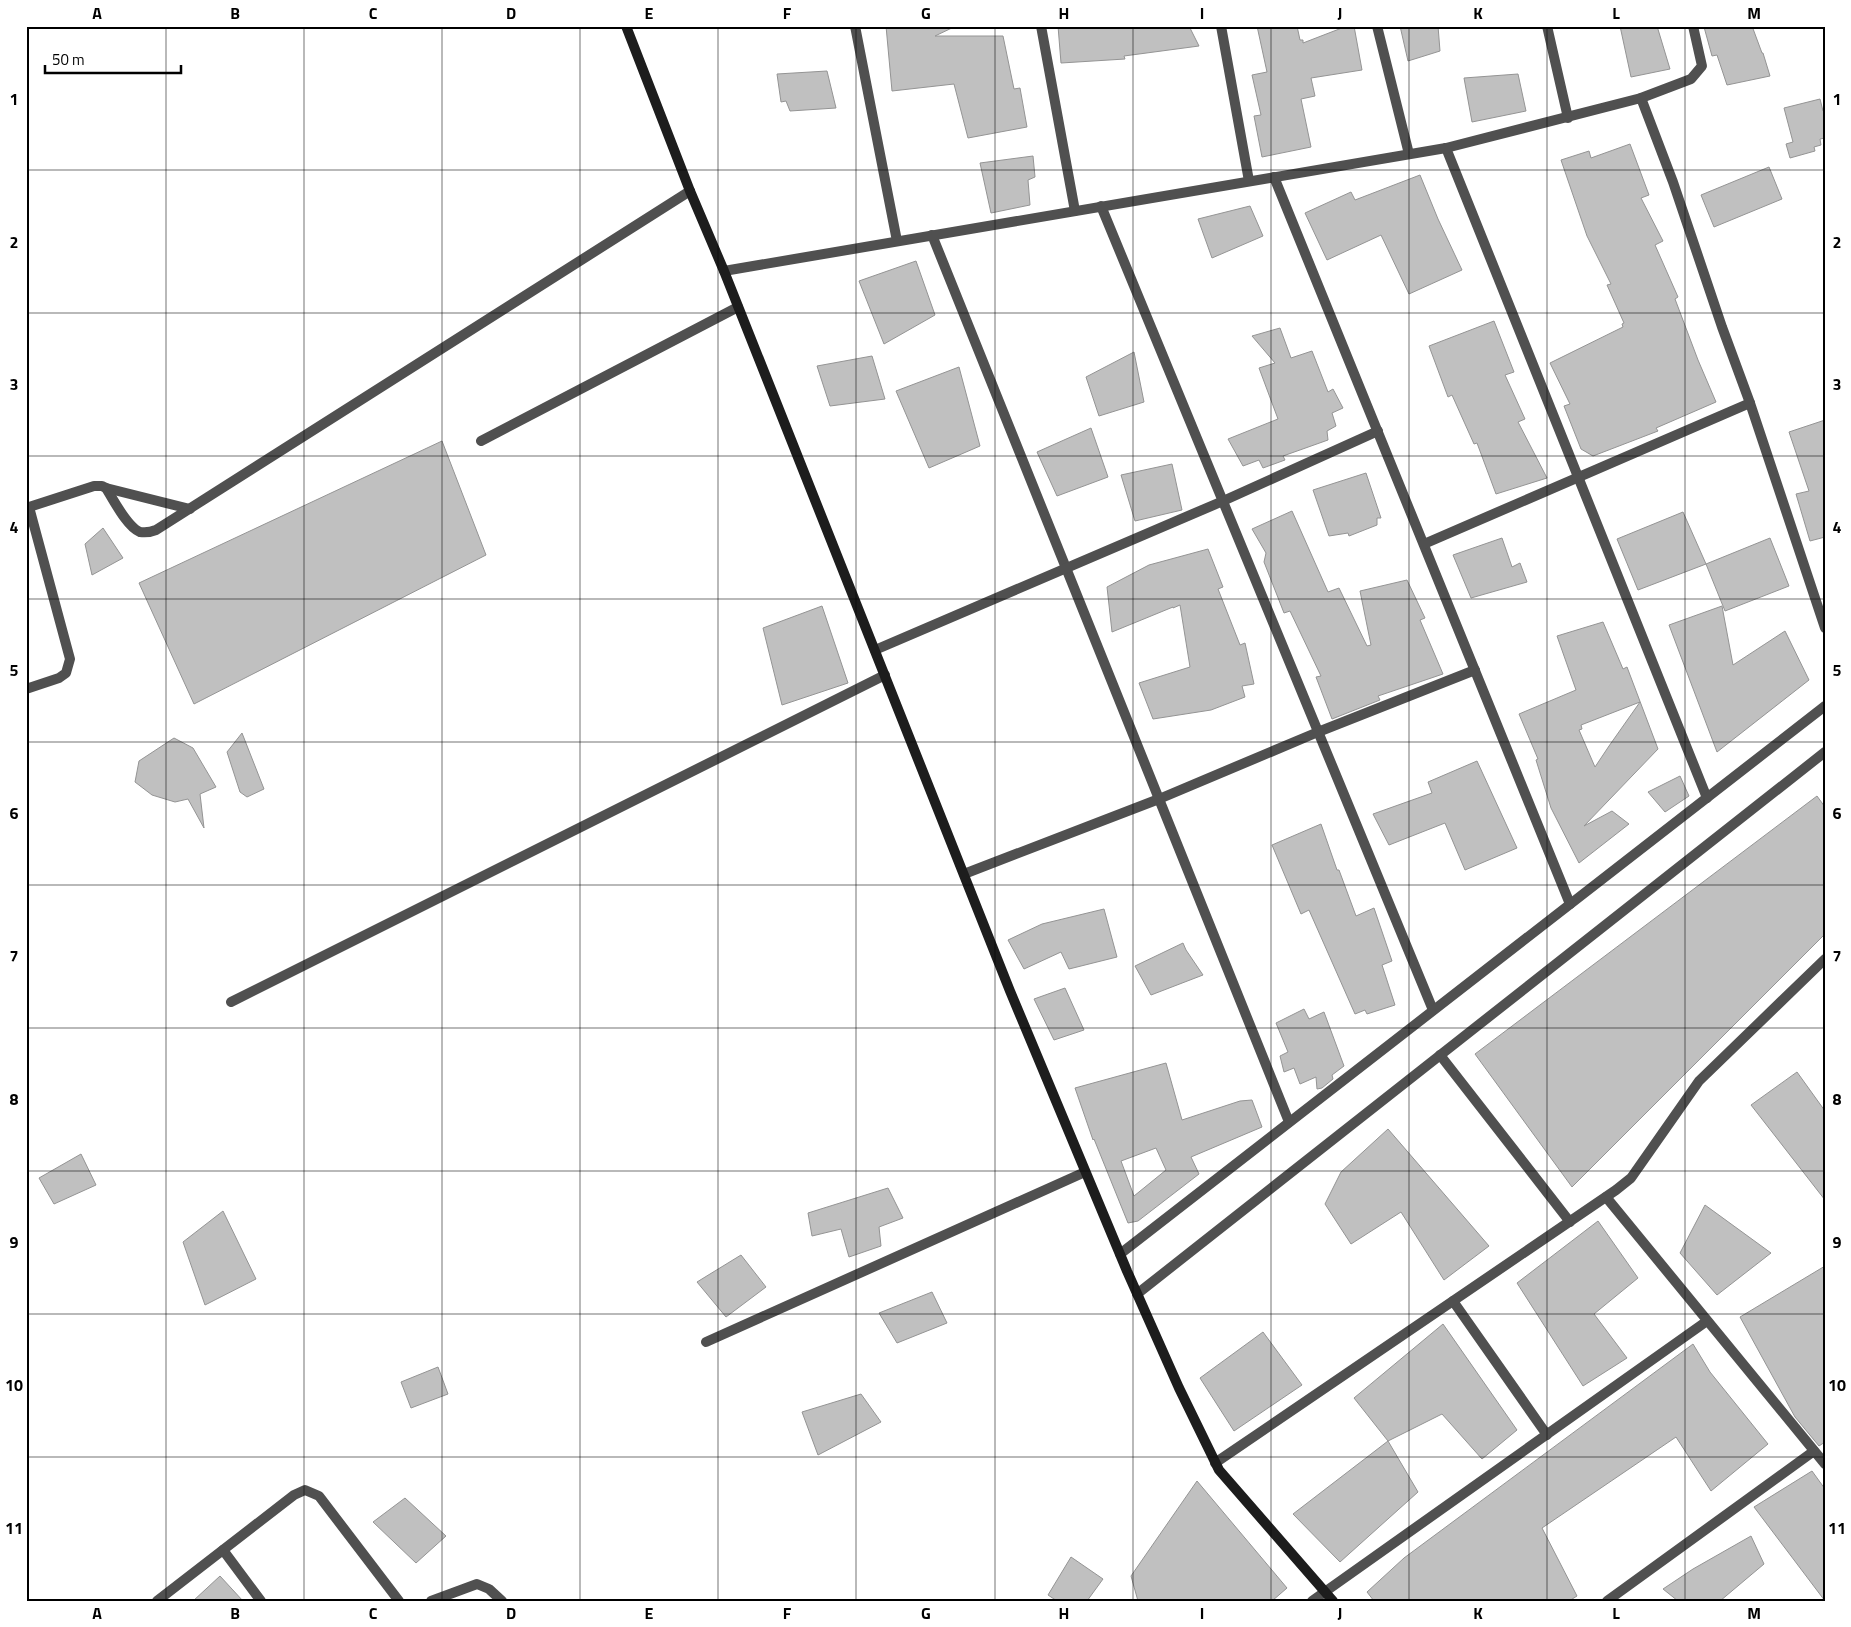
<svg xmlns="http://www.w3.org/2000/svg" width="1851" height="1627" font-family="'Titillium Web',sans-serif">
<rect width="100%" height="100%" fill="#fff"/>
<g fill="#c0c0c0" stroke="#949494" fill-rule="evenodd">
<path d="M886 26H956L935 36H1003L1014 89 1020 88 1027 127 968 138 954 84 892 91Z"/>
<path d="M1058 26H1189L1199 46 1124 56 1125 59 1061 63Z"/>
<path d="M1257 26H1297L1300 40H1303V43L1347 26H1354L1362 70 1311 78 1315 96 1301 99 1311 147 1262 157 1254 116 1261 115 1252 75 1267 72Z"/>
<path d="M1400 26H1438L1440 51 1408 61Z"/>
<path d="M1620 26H1657L1670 69 1631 77Z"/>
<path d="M1717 26H1752L1762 53H1763L1770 76 1727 85 1717 55 1712 56 1704 27Z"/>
<path d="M827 71 836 108 790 111 786 101 781 102 777 74Z"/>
<path d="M1518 74 1526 111 1472 122 1464 78Z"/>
<path d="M1820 99 1823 111 1825 110V138L1820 139 1821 145 1814 147 1815 151 1790 158 1786 144 1793 142 1784 108Z"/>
<path d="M1630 144 1649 195 1641 198 1663 241 1655 245 1678 297 1675 299 1698 360 1716 402 1656 428 1658 431 1593 456 1581 449 1564 406 1570 404 1550 363 1623 327 1622 324 1624 323 1607 285 1611 284 1587 236 1561 160 1589 151 1591 158Z"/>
<path d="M1033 156 1035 177 1028 180 1030 205 991 213 980 163Z"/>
<path d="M1769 167 1782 199 1714 227 1701 195Z"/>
<path d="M1420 175 1438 219 1462 270 1409 294 1381 235 1327 260 1305 213 1351 192 1355 200Z"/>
<path d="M1250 206 1263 236 1212 258 1198 219Z"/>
<path d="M916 261 935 315 884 344 859 281Z"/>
<path d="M1494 321 1514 372 1505 375 1525 419 1518 422 1547 478 1496 494 1477 443 1474 444 1452 395 1448 397 1429 346Z"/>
<path d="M1280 328 1291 358 1312 351 1328 392 1333 389 1343 408 1332 413 1336 426 1327 431 1328 440 1283 456 1285 460 1263 468 1259 460 1243 466 1228 439 1278 419 1259 368 1275 363 1252 336Z"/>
<path d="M1134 352 1144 402 1099 416 1086 377Z"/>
<path d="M872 356 885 399 830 406 817 366Z"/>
<path d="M959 367 980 446 929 468 896 391Z"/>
<path d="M1825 420V537L1810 541 1796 494 1809 491 1789 432Z"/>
<path d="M1091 428 1108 477 1057 496 1037 452Z"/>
<path d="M442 441 486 555 194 704 139 583Z"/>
<path d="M1172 464 1182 510 1135 521 1121 475Z"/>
<path d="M1366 473 1381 518H1377V525L1349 536 1348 533 1329 536 1313 490Z"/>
<path d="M1292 511 1328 592 1339 588 1367 646 1371 645 1360 591 1407 580 1425 618 1420 620 1443 674 1378 696 1380 700 1332 719 1316 677 1321 676 1290 611 1284 613 1264 562 1266 553 1252 529Z"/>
<path d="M1683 512 1706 564 1638 590 1617 539Z"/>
<path d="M103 528 123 558 92 575 85 544Z"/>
<path d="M1502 538 1512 567 1520 563 1527 582 1471 598 1453 555Z"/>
<path d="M1770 538 1789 586 1725 611 1706 564Z"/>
<path d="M1208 549 1223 587 1218 589 1240 645 1245 643 1254 684 1242 686 1245 697 1211 710 1153 719 1139 683 1190 667 1180 605 1173 608V607L1112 632 1107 587 1149 565Z"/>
<path d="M822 606 848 683 782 705 763 628Z"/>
<path d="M1722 606 1733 665 1785 631 1809 680 1717 752 1669 625Z"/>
<path d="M1603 622 1623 669 1627 667 1658 749 1584 826 1612 811 1629 824 1579 863 1551 808 1536 760 1538 759 1519 714 1576 690 1557 636ZM1640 702 1609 746 1595 767 1579 730 1582 729 1581 725Z"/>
<path d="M242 733 264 789 247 797 240 792 227 752Z"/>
<path d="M174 738 193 748 216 787 200 794 204 828 188 799 175 802 152 795 135 782 139 761Z"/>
<path d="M1477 761 1517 848 1465 870 1445 823 1389 845 1373 814 1432 793 1428 782Z"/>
<path d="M1680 776 1689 796 1665 812 1648 792Z"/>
<path d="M1817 796 1825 807V934L1572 1187 1475 1054Z"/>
<path d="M1321 824 1337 870H1339L1356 916 1374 908 1392 961 1382 965 1395 1005 1367 1014 1365 1010 1355 1014 1309 910 1301 914 1272 845Z"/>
<path d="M1104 909 1117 957 1069 969 1061 952 1024 969 1008 940 1042 924Z"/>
<path d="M1183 943 1186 950 1203 975 1151 995 1135 966Z"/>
<path d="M1065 988 1084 1030 1054 1040 1034 999Z"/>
<path d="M1304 1009 1309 1019 1324 1012 1344 1066 1332 1075 1333 1079 1322 1088 1317 1089 1316 1077 1300 1084 1294 1068 1284 1072 1280 1056 1288 1052 1276 1023Z"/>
<path d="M1166 1063 1182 1120 1240 1101 1252 1100 1262 1127 1191 1157 1199 1174 1138 1221 1128 1223 1094 1139 1093 1140 1075 1088ZM1156 1148 1166 1170 1134 1196 1121 1161Z"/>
<path d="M1797 1072 1825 1111V1200L1751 1105Z"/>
<path d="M1388 1129 1489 1246 1444 1280 1401 1212 1351 1244 1325 1204 1341 1172Z"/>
<path d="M81 1154 96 1185 54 1204 39 1178Z"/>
<path d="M888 1188 903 1218 879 1227 881 1246 849 1257 841 1229 812 1236 808 1213Z"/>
<path d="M1705 1205 1771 1253 1717 1295 1680 1253Z"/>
<path d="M223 1211 256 1279 205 1305 183 1242Z"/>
<path d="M1598 1221 1638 1278 1594 1314 1627 1358 1583 1386 1517 1283Z"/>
<path d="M741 1255 766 1287 726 1317 697 1282Z"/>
<path d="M1825 1266V1442L1819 1446 1795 1417 1740 1317Z"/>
<path d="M932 1292 947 1323 897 1343 879 1313Z"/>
<path d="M1443 1324 1517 1430 1482 1459 1442 1414 1388 1441 1354 1398Z"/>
<path d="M1263 1332 1302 1385 1234 1431 1200 1378Z"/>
<path d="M1693 1344 1710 1372 1768 1444 1711 1491 1676 1437 1542 1528 1577 1596 1569 1601H1374L1367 1592 1404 1558Z"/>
<path d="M438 1367 448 1394 411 1408 401 1382Z"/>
<path d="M861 1394 881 1422 818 1455 802 1412Z"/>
<path d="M1388 1441 1418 1492 1340 1562 1293 1514Z"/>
<path d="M1812 1471 1825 1489V1601L1754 1507Z"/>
<path d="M1197 1481 1287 1588 1272 1601H1138L1131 1576Z"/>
<path d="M405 1498 446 1536 416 1563 373 1522Z"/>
<path d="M1751 1536 1764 1564 1720 1601H1678L1663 1589 1693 1569Z"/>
<path d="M1071 1557 1103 1579 1087 1601H1057L1048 1595Z"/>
<path d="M220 1576 243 1601H193Z"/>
</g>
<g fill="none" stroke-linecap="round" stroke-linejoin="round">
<path stroke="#505050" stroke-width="10" d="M481 441 738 307"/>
<g stroke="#505050" stroke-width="10">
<path d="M855 26 897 241"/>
<path d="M1041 26 1075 211"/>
<path d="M1221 26 1249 181"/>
<path d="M1377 26 1409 154"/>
<path d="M1547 26 1568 118"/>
<path d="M1641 98 1691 79 1702 66 1693 26"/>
<path d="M1446 148 1707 798"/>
<path d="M1274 177 1570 904"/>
<path d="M1101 206 1433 1010"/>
<path d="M932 235 1289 1122"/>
<path d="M724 271 1446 148 1641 98 1673 182 1722 327 1750 403 1825 628"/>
<path d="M106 488 190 509"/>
<path d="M26 508 94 486H102L106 488C113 499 127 527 140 532 146 533 151 532 156 530L690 191"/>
<path d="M1424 544 1750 403"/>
<path d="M875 650 1223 501 1378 431"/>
<path d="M26 689 59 678 66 673 70 659 29 507"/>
<path d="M964 874 1159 799 1318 732 1475 670"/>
<path d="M231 1002 885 675"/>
<path d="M1440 1055 1570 1222"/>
<path d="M1606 1197 1825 1464"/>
<path d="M1120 1254 1825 706"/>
<path d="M1137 1294 1825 752"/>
<path d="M1453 1301 1547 1435"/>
<path d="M706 1342 1085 1172"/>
<path d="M1215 1463 1616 1190 1631 1178 1699 1081 1825 959"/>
<path d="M223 1550 261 1601"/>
<path d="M157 1601 294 1495 305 1490 319 1496 399 1601"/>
<path d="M431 1601 477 1584 489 1589 502 1601"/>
<path d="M1312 1601 1707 1321"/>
<path d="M1607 1601 1814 1451"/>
</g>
<path stroke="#1d1d1d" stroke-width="10" d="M626 26 690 191 724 271 1010 991 1127 1271 1179 1388 1219 1470 1333 1601"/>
</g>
<path fill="none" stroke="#000" stroke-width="1" stroke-opacity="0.55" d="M166 26V1601M304 26V1601M442 26V1601M580 26V1601M718 26V1601M856 26V1601M995 26V1601M1133 26V1601M1271 26V1601M1409 26V1601M1547 26V1601M1685 26V1601M26 170H1825M26 313H1825M26 456H1825M26 599H1825M26 742H1825M26 885H1825M26 1028H1825M26 1171H1825M26 1314H1825M26 1457H1825"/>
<rect width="1851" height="1627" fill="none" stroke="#ffffff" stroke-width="55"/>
<path d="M45 65v8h136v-8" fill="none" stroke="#000000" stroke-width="2.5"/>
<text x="52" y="65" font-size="15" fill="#000000" stroke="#ffffff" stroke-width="4" paint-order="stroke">50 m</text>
<rect x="28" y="28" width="1796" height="1572" fill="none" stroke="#000" stroke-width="2"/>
<g font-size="16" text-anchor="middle" font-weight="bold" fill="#000">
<text x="97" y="19">A</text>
<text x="235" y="19">B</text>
<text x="373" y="19">C</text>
<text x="511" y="19">D</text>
<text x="649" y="19">E</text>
<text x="787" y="19">F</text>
<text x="926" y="19">G</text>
<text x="1064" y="19">H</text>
<text x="1202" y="19">I</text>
<text x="1340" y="19">J</text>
<text x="1478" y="19">K</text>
<text x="1616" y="19">L</text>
<text x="1754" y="19">M</text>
<text x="14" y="105">1</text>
<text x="1837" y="105">1</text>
<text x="14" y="248">2</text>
<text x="1837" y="248">2</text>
<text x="14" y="390">3</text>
<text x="1837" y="390">3</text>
<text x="14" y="533">4</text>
<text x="1837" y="533">4</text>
<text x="14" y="676">5</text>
<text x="1837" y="676">5</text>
<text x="14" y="819">6</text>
<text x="1837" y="819">6</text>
<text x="14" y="962">7</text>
<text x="1837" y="962">7</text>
<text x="14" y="1105">8</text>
<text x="1837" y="1105">8</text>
<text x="14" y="1248">9</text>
<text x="1837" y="1248">9</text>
<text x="14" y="1391">10</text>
<text x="1837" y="1391">10</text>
<text x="14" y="1534">11</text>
<text x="1837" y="1534">11</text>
<text x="97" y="1619">A</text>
<text x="235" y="1619">B</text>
<text x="373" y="1619">C</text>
<text x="511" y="1619">D</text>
<text x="649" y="1619">E</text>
<text x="787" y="1619">F</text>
<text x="926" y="1619">G</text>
<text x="1064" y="1619">H</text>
<text x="1202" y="1619">I</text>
<text x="1340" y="1619">J</text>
<text x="1478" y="1619">K</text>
<text x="1616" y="1619">L</text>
<text x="1754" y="1619">M</text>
</g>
</svg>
